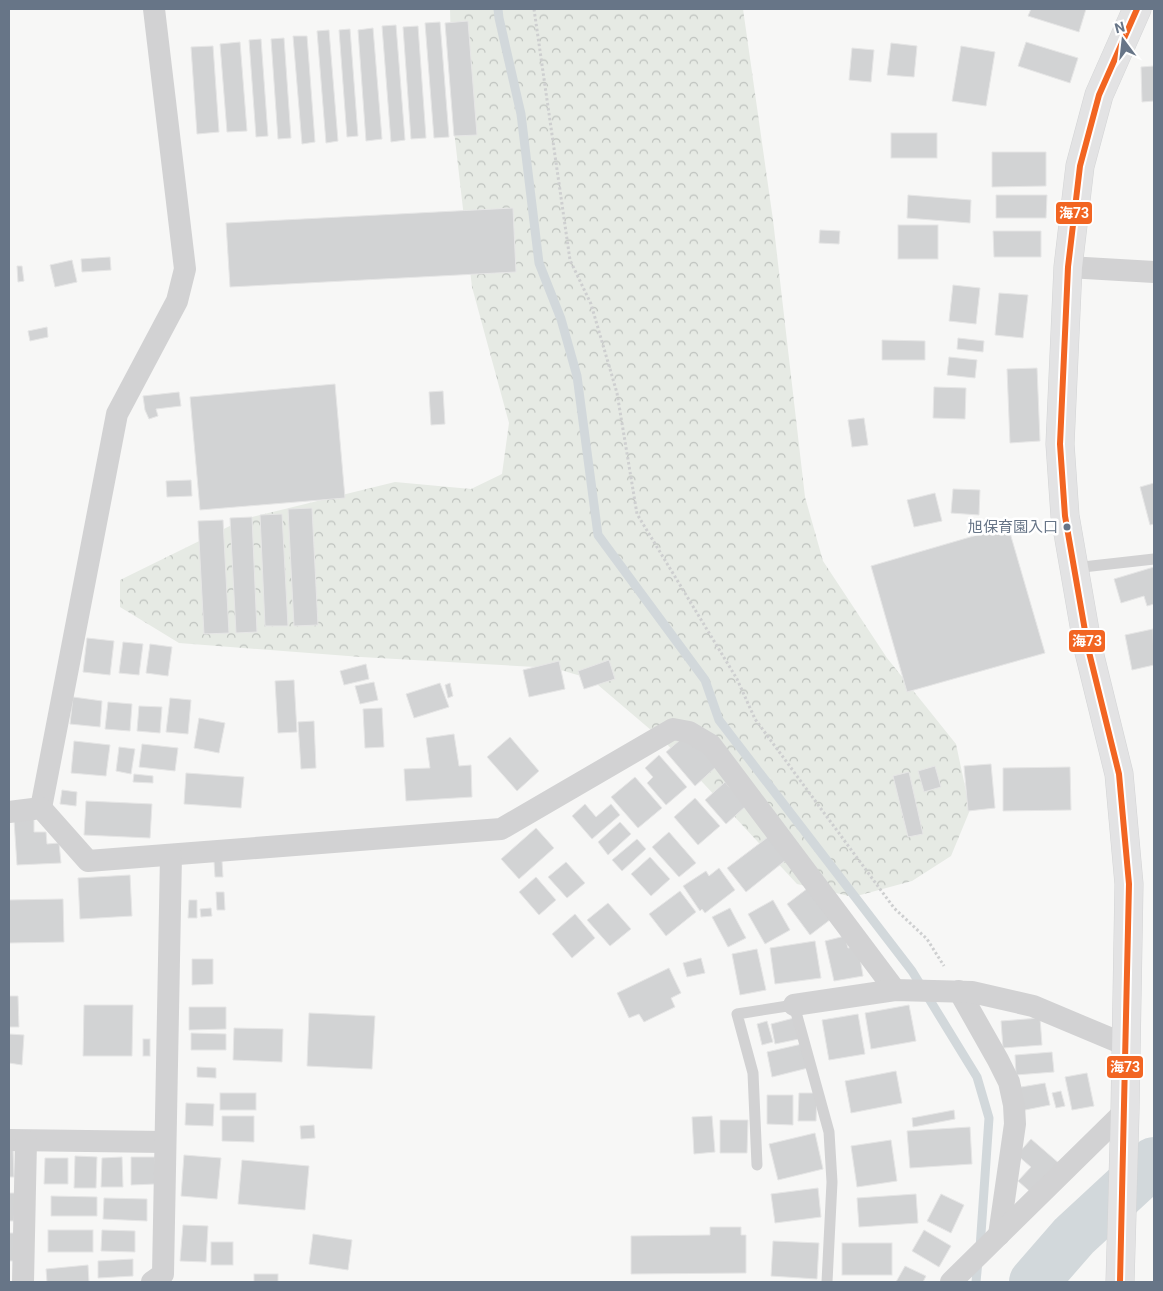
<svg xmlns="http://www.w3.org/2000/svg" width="1163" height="1291" font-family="Roboto,'Noto Sans JP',sans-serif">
<defs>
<pattern id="forest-crowns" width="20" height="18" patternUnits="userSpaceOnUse" patternTransform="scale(1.25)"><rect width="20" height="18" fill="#e6eae4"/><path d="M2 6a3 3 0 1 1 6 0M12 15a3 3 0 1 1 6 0" fill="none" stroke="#bec2be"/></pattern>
</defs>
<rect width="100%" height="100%" fill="#f7f7f6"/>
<path fill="url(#forest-crowns)" d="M450 9H743L773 220 805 497 823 561 887 658 956 744 970 810 951 856 912 881 853 897 797 884 665 742 591 679 554 668 361 657 179 643 120 607V580L244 519 395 482 471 489 502 474 509 423 472 287 453 122Z"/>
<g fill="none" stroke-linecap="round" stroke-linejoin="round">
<g stroke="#d2d8db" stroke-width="9">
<path d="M498 9 499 18 521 114 539 263 561 319 577 376 598 535 705 680 719 720 912 971 977 1077 989 1118 980 1248"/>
<path d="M976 1282 978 1261"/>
</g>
<path stroke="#d2d8db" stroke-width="50" d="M1034 1282 1074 1236 1154 1162"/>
</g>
<g fill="#d2d3d4" stroke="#e6e6e6">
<path d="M1031 9H1086L1079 32 1028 16Z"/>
<path d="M468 21 477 135 454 136 445 23Z"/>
<path d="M440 22 449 137 434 138 425 23Z"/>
<path d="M396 25 405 140 391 142 382 26Z"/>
<path d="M418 26 426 138 411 139 403 27Z"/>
<path d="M373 28 382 139 366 141 358 30Z"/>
<path d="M350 29 358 136 347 137 339 30Z"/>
<path d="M329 30 338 141 326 143 317 31Z"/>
<path d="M293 36H307L315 142 302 144Z"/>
<path d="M284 38 291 138 278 139 271 39Z"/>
<path d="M261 39 268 136 256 137 249 40Z"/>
<path d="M240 42 247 131 227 132 220 44Z"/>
<path d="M1026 42 1078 58 1070 83 1018 66Z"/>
<path d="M891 43 917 46 914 77 887 75Z"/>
<path d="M213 46 219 132 197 134 191 47Z"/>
<path d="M961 46 995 52 986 106 952 101Z"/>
<path d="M852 48 874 50 871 82 849 80Z"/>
<path d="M1154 66V101L1142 102 1141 67Z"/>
<rect x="891" y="133" width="46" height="25"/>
<path d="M992 152H1046V186L992 187Z"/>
<path d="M908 195 971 200 970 223 907 218Z"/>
<path d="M996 195H1047L1046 218H996Z"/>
<path d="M513 208 516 272 230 287 226 223Z"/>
<rect x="898" y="225" width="40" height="34"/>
<path d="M820 230 840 231 839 244 819 243Z"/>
<path d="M993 231H1041V257H994Z"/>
<path d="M110 257 111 270 82 272 81 259Z"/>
<path d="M72 260 77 282 55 287 50 265Z"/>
<path d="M17 266H22L24 281 18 282Z"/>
<path d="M953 285 980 288 976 324 949 321Z"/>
<path d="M999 293 1028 295 1023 338 995 335Z"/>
<path d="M47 327 48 337 30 341 28 331Z"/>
<path d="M958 338 984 341 983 352 957 349Z"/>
<path d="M882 340 925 341V360H882Z"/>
<path d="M949 357 977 360 975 378 947 375Z"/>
<path d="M1037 368 1040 441 1010 443 1007 369Z"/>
<path d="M335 384 345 498 200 510 190 397Z"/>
<path d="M934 387 966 388 965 419 933 418Z"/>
<path d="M443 391 445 424 431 425 429 392Z"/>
<path d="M179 392 181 406 156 409 158 416 149 419 145 410 143 396Z"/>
<path d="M864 418 868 445 852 447 848 420Z"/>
<path d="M191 480 192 496 167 497 166 481Z"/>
<path d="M1154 483V524L1150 525 1140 487Z"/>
<path d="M953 489 980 490 979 515 951 513Z"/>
<path d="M935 493 942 521 914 527 907 500Z"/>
<path d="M312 508 318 625 294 626 288 509Z"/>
<path d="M282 514 288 626H265L260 515Z"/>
<path d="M252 517 257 632 236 633 230 518Z"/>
<path d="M223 520 229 633 204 634 198 521Z"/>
<path d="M1008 526 1045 653 907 692 871 566Z"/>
<path d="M1154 567V604L1147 606 1144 596 1121 603 1114 579Z"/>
<path d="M1153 629 1154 665 1132 670 1125 635Z"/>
<path d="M87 638 114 641 110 675 83 672Z"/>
<path d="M123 642 143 644 139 675 119 673Z"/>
<path d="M150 644 172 647 168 676 146 673Z"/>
<path d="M609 660 615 679 584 689 578 671Z"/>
<path d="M559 661 565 689 529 697 523 670Z"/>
<path d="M366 664 369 679 344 685 340 671Z"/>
<path d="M294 680 297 732 278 733 275 681Z"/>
<path d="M374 682 378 700 360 704 355 686Z"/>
<path d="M440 683 449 707 414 718 406 694Z"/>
<path d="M450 683 453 696 448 698 445 685Z"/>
<path d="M73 697 102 701 100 727 70 724Z"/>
<path d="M170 698 191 700 188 734 166 732Z"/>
<path d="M108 702 132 704 130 731 105 729Z"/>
<path d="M139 706 162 707 160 733 137 731Z"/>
<path d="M382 708 384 747 365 748 363 709Z"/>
<path d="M199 718 225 723 219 753 194 748Z"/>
<path d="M314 721 316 768 301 769 298 722Z"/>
<path d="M688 733 717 766 695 786 666 752Z"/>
<path d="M454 734 459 766 471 765 472 797 406 801 404 769 430 768 426 738Z"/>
<path d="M510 737 539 771 517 791 487 757Z"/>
<path d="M74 741 110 745 106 776 71 773Z"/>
<path d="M142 744 178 748 175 771 139 767Z"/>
<path d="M119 747 135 749 131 774 116 771Z"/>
<path d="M659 755 687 787 666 805 647 783 653 777 645 768Z"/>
<path d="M991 764 995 808 968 811 964 766Z"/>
<path d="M935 766 941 787 924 792 918 771Z"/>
<path d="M1070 767 1071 810 1003 811V768Z"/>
<path d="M909 772 923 834 908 837 893 776Z"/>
<path d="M186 773 244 777 241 808 184 804Z"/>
<path d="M134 774 153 776V783L133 782Z"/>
<path d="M635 777 662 808 638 828 611 797Z"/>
<path d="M725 782 746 806 726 824 705 800Z"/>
<path d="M62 790 77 792 76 806 60 804Z"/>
<path d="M695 798 720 826 698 845 674 817Z"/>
<path d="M86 801 152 804 150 838 84 835Z"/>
<path d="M585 804 596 817 611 804 620 815 592 839 572 816Z"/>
<path d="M34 819V832H46L47 844 59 843 61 863 17 865 14 820Z"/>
<path d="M620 822 631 834 608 855 598 842Z"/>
<path d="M536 828 554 848 519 879 501 859Z"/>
<path d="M669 832 696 863 679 877 652 847Z"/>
<path d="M768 837 786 860 746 892 727 868Z"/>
<path d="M637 839 646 849 622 871 612 860Z"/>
<path d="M650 857 670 879 651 896 631 874Z"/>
<path d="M214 861H222L223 877H215Z"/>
<path d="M566 862 585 883 567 898 548 877Z"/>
<path d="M719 868 735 890 705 913 702 909 700 911 683 886 706 871 709 876Z"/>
<path d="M130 875 132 916 80 919 78 878Z"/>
<path d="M536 877 556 900 539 915 519 892Z"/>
<path d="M812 885 835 916 810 935 787 904Z"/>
<path d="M680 891 696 912 666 936 649 914Z"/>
<path d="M216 892H224L225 910H217Z"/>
<path d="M63 899 64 942 9 943V900Z"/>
<path d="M189 900H197V918H188Z"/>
<path d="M773 900 790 930 765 944 748 914Z"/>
<path d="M608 903 631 929 610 946 587 920Z"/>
<path d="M211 908 212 916 201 917 200 909Z"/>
<path d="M730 908 746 938 728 947 712 917Z"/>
<path d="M575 914 595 938 572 958 552 934Z"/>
<path d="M845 936 848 948 858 946 863 976 834 981 825 941Z"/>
<path d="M815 941 821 978 775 984 770 948Z"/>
<path d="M757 949 766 990 740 995 732 954Z"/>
<path d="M701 958 705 973 687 977 683 963Z"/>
<path d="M192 959H213V984L192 985Z"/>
<path d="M669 968 681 993 671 998 675 1007 644 1022 639 1014 629 1018 617 993Z"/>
<path d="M9 996H18L19 1027H9Z"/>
<path d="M84 1005H133L132 1056H83Z"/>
<path d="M909 1005 916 1041 871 1049 865 1013Z"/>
<path d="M189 1007H226V1029L189 1030Z"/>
<path d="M309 1013 375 1016 372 1069 307 1066Z"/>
<path d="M858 1014 865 1054 829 1060 822 1020Z"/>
<path d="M794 1018 799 1039 775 1044 771 1024Z"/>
<path d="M1040 1018 1042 1045 1003 1048 1001 1021Z"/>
<path d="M767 1021 773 1042 762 1045 757 1024Z"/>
<path d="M234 1028 283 1029 282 1062 233 1060Z"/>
<path d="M191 1033 226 1034V1050H191Z"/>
<path d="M9 1034 24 1035 22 1065 9 1063Z"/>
<rect x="143" y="1039" width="7" height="17"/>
<path d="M802 1044 808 1068 772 1077 767 1052Z"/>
<path d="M1052 1052 1054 1072 1016 1075 1015 1055Z"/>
<path d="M197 1067 216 1068V1078L197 1077Z"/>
<path d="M896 1071 902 1103 851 1113 845 1081Z"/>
<path d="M1087 1073 1094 1106 1072 1110 1065 1077Z"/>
<path d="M1045 1083 1050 1105 1020 1111 1015 1088Z"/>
<path d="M1061 1091 1065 1106 1056 1108 1052 1093Z"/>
<rect x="220" y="1093" width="36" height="17"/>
<path d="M799 1093H817L816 1121H798Z"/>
<path d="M767 1095H793V1125L767 1124Z"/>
<path d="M186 1103 214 1104 213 1126 185 1125Z"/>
<path d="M954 1110 955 1119 913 1127 912 1118Z"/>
<path d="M222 1116H254V1142L222 1141Z"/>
<path d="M712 1116 715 1152 694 1154 692 1117Z"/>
<path d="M720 1120H748L747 1153H720Z"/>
<path d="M314 1125 315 1138 301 1139 300 1126Z"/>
<path d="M970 1127 972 1164 910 1168 907 1131Z"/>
<path d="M815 1133 823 1169 778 1180 769 1144Z"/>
<path d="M1031 1139 1061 1165 1035 1196 1018 1181 1031 1167 1017 1155Z"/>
<path d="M891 1140 897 1181 857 1187 851 1146Z"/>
<path d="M9 1148H13L14 1177H9Z"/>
<path d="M184 1155 221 1158 217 1199 181 1196Z"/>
<path d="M75 1156 97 1157 96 1188H74Z"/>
<path d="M122 1157 123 1187H101L102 1158Z"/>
<path d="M131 1157H155V1184L131 1185Z"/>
<path d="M45 1158H68V1184H44Z"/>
<path d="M242 1160 309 1166 305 1210 238 1204Z"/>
<path d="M818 1188 821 1217 775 1223 771 1194Z"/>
<path d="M9 1193H16L14 1221H9Z"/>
<path d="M916 1194 918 1223 859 1227 857 1198Z"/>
<path d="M941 1194 964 1205 951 1233 927 1221Z"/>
<path d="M51 1196 97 1197V1216H51Z"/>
<path d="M104 1198 147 1199V1221L103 1219Z"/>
<path d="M183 1225 208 1226 206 1262 180 1261Z"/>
<path d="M710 1227H741V1235H746V1273L631 1274V1236L710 1235Z"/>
<rect x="48" y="1230" width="45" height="22"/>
<path d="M102 1230 135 1231V1252L101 1251Z"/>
<path d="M924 1230 951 1246 939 1267 912 1251Z"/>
<rect x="9" y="1233" width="5" height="28"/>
<path d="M313 1234 352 1240 348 1270 309 1264Z"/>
<path d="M773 1241 819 1243 817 1279 771 1276Z"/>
<rect x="211" y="1242" width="22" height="23"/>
<rect x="842" y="1243" width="50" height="32"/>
<path d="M133 1259V1276L98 1278V1261Z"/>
<path d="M88 1265 89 1282H47L46 1269Z"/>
<path d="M905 1266 926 1276 923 1282H896Z"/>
<rect x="254" y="1274" width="24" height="8"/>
</g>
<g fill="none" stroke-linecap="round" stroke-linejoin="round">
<defs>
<path id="secondary" d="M1120 1282 1125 1111 1129 884 1119 774 1088 648 1065 516 1060 444 1068 267 1080 166 1099 95 1137 9"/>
</defs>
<use href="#secondary" stroke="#d3d4d5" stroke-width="29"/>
<path stroke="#cecfd0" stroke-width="3" stroke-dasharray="2.5 2.5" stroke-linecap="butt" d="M534 9 570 260 591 304 617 393 637 514 737 679 755 719 894 908 927 939 944 966"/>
<g stroke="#d2d2d3" stroke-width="11">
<path d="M1074 568 1154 559"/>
<path d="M757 1165 753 1073 737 1014 794 1005 829 1132 832 1182 827 1282"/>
</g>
<g stroke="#d2d2d3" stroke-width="22">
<path d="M1068 267 1154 272"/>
<path d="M41 808 117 414 177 301 185 269 154 9"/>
<path d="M9 812 41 808 88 861 501 829 673 729 689 732 711 745 895 990"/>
<path d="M959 991 998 1060 1009 1082 1014 1105 1015 1124 999 1235"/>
<path d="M794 1005 895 990 972 992 1033 1006 1126 1045"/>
<path d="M9 1140 165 1142"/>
<path d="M23 1282 26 1141"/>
<path d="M152 1282 163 1274 171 855"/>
<path d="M951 1282 1125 1111"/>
</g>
<use href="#secondary" stroke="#e3e3e4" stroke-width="28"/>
<defs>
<path id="bus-1" d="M1120 1282 1129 884 1119 774 1088 648 1065 516 1060 444 1068 267 1080 166 1099 95 1137 9"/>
</defs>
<use href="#bus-1" stroke="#fff" stroke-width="10"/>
<use href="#bus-1" stroke="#f26522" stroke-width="6"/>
</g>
<circle fill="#677587" stroke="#fff" stroke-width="2" cx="1067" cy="527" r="4.5"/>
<g text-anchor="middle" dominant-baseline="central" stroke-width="5" stroke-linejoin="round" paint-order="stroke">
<g font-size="15" fill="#677587" stroke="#fff" text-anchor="end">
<text x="1058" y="527">旭保育園入口</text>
</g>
</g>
<g stroke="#fff" stroke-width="2">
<rect x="1055" y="201" width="38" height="24" rx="5" fill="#f26522"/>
<rect x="1068" y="629" width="38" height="24" rx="5" fill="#f26522"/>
<rect x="1106" y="1055" width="38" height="24" rx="5" fill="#f26522"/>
</g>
<g font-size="14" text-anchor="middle" font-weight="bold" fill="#fff">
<text x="1074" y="218">海73</text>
<text x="1087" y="646">海73</text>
<text x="1125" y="1072">海73</text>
</g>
<rect width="1163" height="1291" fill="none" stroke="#677587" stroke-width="20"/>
<g transform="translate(1123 40) rotate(345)" stroke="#ffffff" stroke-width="4" paint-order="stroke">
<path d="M0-4L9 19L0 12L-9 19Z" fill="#677587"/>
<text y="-8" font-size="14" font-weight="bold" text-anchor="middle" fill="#677587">N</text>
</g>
</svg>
